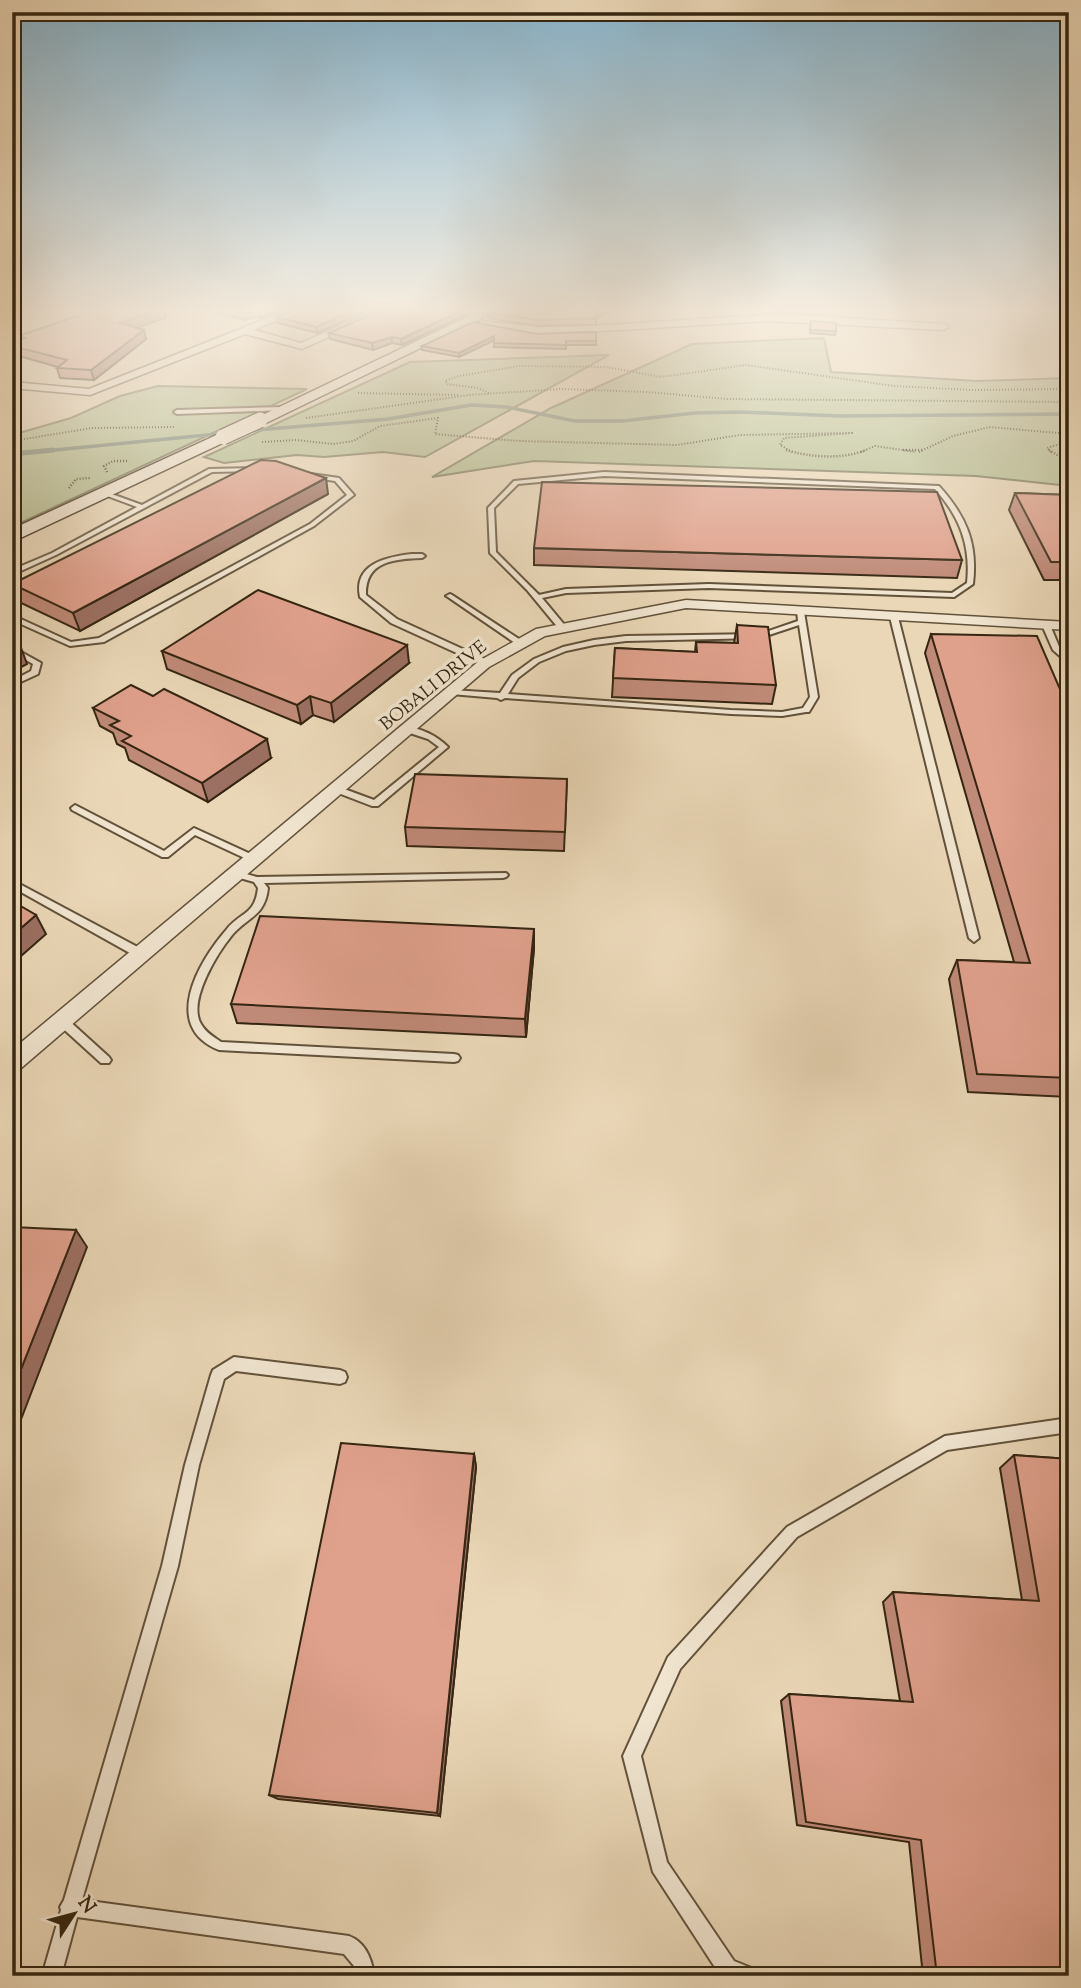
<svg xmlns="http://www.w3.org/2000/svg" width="1081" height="1988" viewBox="0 0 1081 1988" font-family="'Sorts Mill Goudy',serif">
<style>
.green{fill:#b4bf91;stroke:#747251;stroke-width:2}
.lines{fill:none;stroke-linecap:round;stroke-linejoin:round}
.stream-far1{stroke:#707f6d;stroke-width:3.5}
.stream{stroke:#707f6d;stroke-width:5}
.lane-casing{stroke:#62523a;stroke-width:4}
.street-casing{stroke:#62523a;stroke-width:3}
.secondary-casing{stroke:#352611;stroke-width:3}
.path-far1{stroke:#352611;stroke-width:2;stroke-dasharray:1 2;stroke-linecap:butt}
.path{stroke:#352611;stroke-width:2.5;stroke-dasharray:1 2;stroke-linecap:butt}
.lane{fill:#f1e5d0;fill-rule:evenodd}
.street{fill:#f1e5d0;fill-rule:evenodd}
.secondary{fill:#f1e5d0;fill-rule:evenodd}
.secondary-bridge-casing{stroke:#352611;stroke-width:17;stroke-linecap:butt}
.secondary-bridge{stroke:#f1e5d0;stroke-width:15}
.wall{fill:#c08a78;stroke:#352611;stroke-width:2}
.shaded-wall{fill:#9c7062;stroke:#352611;stroke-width:2}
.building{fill:#dfa08c;stroke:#352611;stroke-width:2}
.labels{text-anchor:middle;stroke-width:7;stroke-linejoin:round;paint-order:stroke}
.far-street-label{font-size:18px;fill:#352611;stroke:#f1e5d0}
</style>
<rect width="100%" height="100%" fill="#ead7b7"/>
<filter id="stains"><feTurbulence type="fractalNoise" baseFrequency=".00286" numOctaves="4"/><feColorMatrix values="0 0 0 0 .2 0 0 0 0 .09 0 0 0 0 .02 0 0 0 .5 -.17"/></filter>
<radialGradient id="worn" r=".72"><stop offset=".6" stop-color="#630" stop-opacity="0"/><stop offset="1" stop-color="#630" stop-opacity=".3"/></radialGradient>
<!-- green -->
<g class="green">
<polygon points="824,338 831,372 977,381 1069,378 1069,486 976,476 534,461 432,477 551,408 692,344"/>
<polygon points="609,355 425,457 383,452 324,457 297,455 224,463 204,457 410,362"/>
<polygon points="158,386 307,389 12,527 12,435 71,418 120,396"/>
</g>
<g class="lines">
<!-- stream-far1 -->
<g class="stream-far1">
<polyline points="246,431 388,419 471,405 507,407 575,421 622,421 695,413 741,412 839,416 1069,414"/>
<polyline points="35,452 227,433"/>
</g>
<!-- stream -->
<polyline class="stream" points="12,454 53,450"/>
<!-- lane casing -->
<g class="lane-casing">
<g id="lane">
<polygon points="284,407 286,408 286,410 177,414 174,412 177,410"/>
<polygon points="254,468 257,470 256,471 212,472 56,555 12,575 12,570 52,553 137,507 102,494 102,492 106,492 142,505 209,469"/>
<path d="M604,472L939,486C966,516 978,543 973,584L954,597L709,588L566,593L542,598L567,628L560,630L527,590L490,553L488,508L514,481ZM604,476L935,489C960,517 971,546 967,583L952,593L709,584L566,589L539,595L496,552L494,508L518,484Z"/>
<polygon points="311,474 339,478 354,495 314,526 104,642 70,646 12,620 12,615 71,642 99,638 310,524 347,495 335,481 309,477 308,476"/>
<path d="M412,554H422L425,556L422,558C394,559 365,561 366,595L397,619L489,661V665H483L391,623L360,597C353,564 386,557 412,554Z"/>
<polygon points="450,594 452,595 525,643 518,645 448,597 446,596"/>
<path d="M797,610L804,612L818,697L809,712H806L782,716L731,714L505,698L501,700L497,698L451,694L447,692L451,690L500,693L512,675L534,659L563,647L594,640L626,636L760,634L798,621ZM799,625L810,697L803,708L782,712L731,710L508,694L518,678L539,662L566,651L594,645L626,641L760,638Z"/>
<polygon points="891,615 898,617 979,938 974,942 969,938 890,617"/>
<polygon points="1043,623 1050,625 1060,649 1069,657 1069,664 1053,650 1042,625"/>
<polygon points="12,647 41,663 38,674 12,686 12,681 31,671 33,664 12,652"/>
<path d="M404,727C420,727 437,736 448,747L378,806H372L333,791V787L336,786L374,800L439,747L428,739L404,731Z"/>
<polygon points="75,805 164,851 194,828 257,857 259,859 257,861 251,861 195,835 168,857 162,857 72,810 71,808"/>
<path d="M236,871L257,877L506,873L508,875L506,877L503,878L264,883L268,888C265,916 249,916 233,934C218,952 187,1001 201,1024C205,1032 214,1037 221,1042L454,1054L458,1055L460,1058L458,1061L454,1062L219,1050C161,1027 198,962 227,929C241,912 255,915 258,888L254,882L233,876L231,874Z"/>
<polygon points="12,880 145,951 146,954 141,958 137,957 12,887"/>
<polygon points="62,1017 66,1018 109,1057 111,1060 109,1063 101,1063 58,1024 57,1021 58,1018"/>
<path d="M234,1357L340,1370L345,1372L347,1377L345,1382L340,1384L236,1371L224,1379L199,1465L178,1566L82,1900L349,1936C365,1942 372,1959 374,1976H355L354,1966L344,1954L77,1917L61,1976H42L61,1910L60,1907L64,1900L162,1566L185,1465L211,1375L213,1370Z"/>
<polygon points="1069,1418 1069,1432 947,1450 797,1537 680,1669 641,1756 667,1862 734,1961 754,1969 756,1976 720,1975 653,1872 623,1756 668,1657 787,1527 945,1436"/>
</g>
</g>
<!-- street casing -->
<g class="street-casing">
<g id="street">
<polygon points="293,308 306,308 254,330 301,343 381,308 393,308 302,349 245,334 90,395 12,388 12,382 89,389"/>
<path d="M790,315L944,324L949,327L944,330L768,321L553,334L517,332L476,324L481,321C585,335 686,315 790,315Z"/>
<polygon points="686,600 1069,622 1069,630 686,608 545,636 489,667 20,1069 12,1072 12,1050 479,661 536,629"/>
</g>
</g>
<!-- secondary casing -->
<g class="secondary-casing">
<g id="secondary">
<polygon points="486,308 503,308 266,423 254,423 252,420"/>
<polygon points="223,432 231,437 229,440 12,542 12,529"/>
</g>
</g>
<!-- path-far1 -->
<g class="path-far1">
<polyline points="358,393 458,395"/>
<polyline points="489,393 478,388 447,384 445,381 459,376 519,366 606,367 661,377 746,365 894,386 971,390 1069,389"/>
<polyline points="306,418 469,395 561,389 647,392 727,399 1069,402"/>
<polyline points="12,441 92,428 175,427"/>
<polyline points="262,442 296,440 333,444 353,441 380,426 438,418 435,434 519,441 677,445 740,435 852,433 784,438 780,445 792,452"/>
<polyline points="861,452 875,446 916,452"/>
<polyline points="919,452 953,436 990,427 1069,434"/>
<polyline points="1051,452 1047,448 1069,441"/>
</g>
<!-- path -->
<g class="path">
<path d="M786,450C809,457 842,460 866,450"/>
<polyline points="903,450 922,450"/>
<polyline points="1049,450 1069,462"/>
<polyline points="107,472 104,466 113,461 129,461"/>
<polyline points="69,488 76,479 91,478"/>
</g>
<!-- lane -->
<use href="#lane" class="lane"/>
<!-- street -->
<use href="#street" class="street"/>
<!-- secondary -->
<use href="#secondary" class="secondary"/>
<!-- secondary-bridge casing -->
<g class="secondary-bridge-casing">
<polyline id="secondary-bridge" points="223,437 260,420"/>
</g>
<!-- secondary-bridge -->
<use href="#secondary-bridge" class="secondary-bridge"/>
</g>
<!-- wall -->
<g class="wall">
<polygon points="198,308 286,308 260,318 254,317 245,320"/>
<polygon points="297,308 374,308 317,333 278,323 277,317"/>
<polygon points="385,308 480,308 402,345 392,343 373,350 330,339 329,333"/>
<polygon points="751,308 844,308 841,315 766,312"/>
<polygon points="487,312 596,319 596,325 537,326 488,318"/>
<polygon points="166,317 137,328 146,339 94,380 60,378 57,368 58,367 12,354 12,343 19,340 18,336"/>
<polygon points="811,321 836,331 835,335 810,333"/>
<polygon points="596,332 596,345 566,345 566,349 494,347 494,340 459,357 422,350 422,346 537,334"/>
<polygon points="1015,493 1069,495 1069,580 1044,580 1009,510"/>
<polygon points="328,494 80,631 19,602 12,586 12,584"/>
<polygon points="534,548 962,560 957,578 534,565"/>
<polygon points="737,625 776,685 772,704 612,697 615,648 695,652 696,642 734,643"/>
<polygon points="931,634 1069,710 1069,1097 968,1092 949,979 957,960 1014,962 925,653"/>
<polygon points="162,651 409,663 334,722 313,715 301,724 167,669"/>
<polygon points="93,708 271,758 208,802 129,760 125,748 117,744 113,733 100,726"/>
<polygon points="567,779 564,851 407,846 405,827"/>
<polygon points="534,948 526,1037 237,1023 231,1004"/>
<polygon points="474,1454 476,1467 440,1816 278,1799 269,1795"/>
<polygon points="1014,1455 1069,1459 1069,1976 923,1976 909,1842 797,1825 781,1701 789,1694 900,1701 883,1602 893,1592 1022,1600 1000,1468"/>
</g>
<!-- shaded-wall -->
<g class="shaded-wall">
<polygon points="162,308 163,308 166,317 123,333 120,323"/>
<polygon points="269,308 286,308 260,318 259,312"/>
<polygon points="359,308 374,308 317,333 316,327"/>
<polygon points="467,308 480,308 402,345 401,339"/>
<polygon points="605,308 616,308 596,319 596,313"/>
<polygon points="253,311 254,317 245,320 244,314"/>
<polygon points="144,330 146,339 94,380 91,370"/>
<polygon points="494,336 495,340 459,357 459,353"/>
<polygon points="392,337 392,343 373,350 372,343"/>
<polygon points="326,478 328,494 80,631 73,613"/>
<polygon points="20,645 27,664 12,672 12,650"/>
<polygon points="407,645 409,663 334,722 331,703"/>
<polygon points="310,696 313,715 301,724 297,705"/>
<polygon points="267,739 271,758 208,802 202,783"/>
<polygon points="36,915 46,934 12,964 12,936"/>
<polygon points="534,929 534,948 526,1037 525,1019"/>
<polygon points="76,1230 87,1247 12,1443 12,1392"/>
<polygon points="474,1454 476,1467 440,1816 437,1813"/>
</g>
<!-- building -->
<g class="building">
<polygon points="101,308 162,308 120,323 144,330 91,370 57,368 67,360 12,346 12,343 25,338 18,336"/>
<polygon points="221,308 269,308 259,312 253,311 244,314"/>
<polygon points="297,308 359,308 316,327 277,317"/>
<polygon points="385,308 467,308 401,339 392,337 372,343 329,333"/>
<polygon points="495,308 605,308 596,313 596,318 537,320 487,312"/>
<polygon points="811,321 836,323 836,331 810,330"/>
<polygon points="473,322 537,334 596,332 596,341 566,341 566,345 494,343 494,336 459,353 422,346"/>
<polygon points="261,460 276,461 326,478 73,613 12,584"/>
<polygon points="542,482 937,492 962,560 534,548"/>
<polygon points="1015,493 1069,495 1069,562 1051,562"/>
<polygon points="258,590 407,645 331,703 310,696 297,705 162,651"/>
<polygon points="737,625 768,627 776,685 613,678 615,648 697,652 696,642 738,643"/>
<polygon points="931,634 1037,636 1069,710 1069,1078 977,1074 957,960 1030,963"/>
<polygon points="12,641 20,645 12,650"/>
<polygon points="131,685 153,696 164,689 267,739 202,783 122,741 131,736 110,725 119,721 93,708"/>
<polygon points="415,774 567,779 565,832 405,827"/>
<polygon points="12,901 36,915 12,936"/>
<polygon points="260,916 534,929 525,1019 231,1004"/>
<polygon points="12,1227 76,1230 12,1392"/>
<polygon points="341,1443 474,1454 437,1813 269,1795"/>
<polygon points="1014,1455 1069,1459 1069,1976 937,1976 921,1840 806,1822 789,1694 913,1702 893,1592 1039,1601"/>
</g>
<!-- sky -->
<linearGradient id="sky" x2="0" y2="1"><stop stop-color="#88b6d0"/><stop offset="0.53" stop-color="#f6eddf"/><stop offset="1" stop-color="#f6eddf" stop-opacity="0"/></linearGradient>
<rect width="1081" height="586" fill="url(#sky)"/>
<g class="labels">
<!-- far-street labels -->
<g class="far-street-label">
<text transform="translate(433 685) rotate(-39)" y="6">BOBALI DRIVE</text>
</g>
</g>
<!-- margin -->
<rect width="1081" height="1988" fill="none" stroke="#ead7b7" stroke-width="42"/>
<rect x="14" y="14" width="1053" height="1960" fill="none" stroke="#352611" stroke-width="3.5"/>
<rect x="21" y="21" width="1039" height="1946" fill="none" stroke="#352611" stroke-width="2"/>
<!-- north arrow -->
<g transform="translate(74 1914) rotate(54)" stroke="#f1e5d0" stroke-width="5" paint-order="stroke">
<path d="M0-5L12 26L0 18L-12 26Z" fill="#352611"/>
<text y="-10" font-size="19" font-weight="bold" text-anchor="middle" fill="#352611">N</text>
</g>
<rect width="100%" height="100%" filter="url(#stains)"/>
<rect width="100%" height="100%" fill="url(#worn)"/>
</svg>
